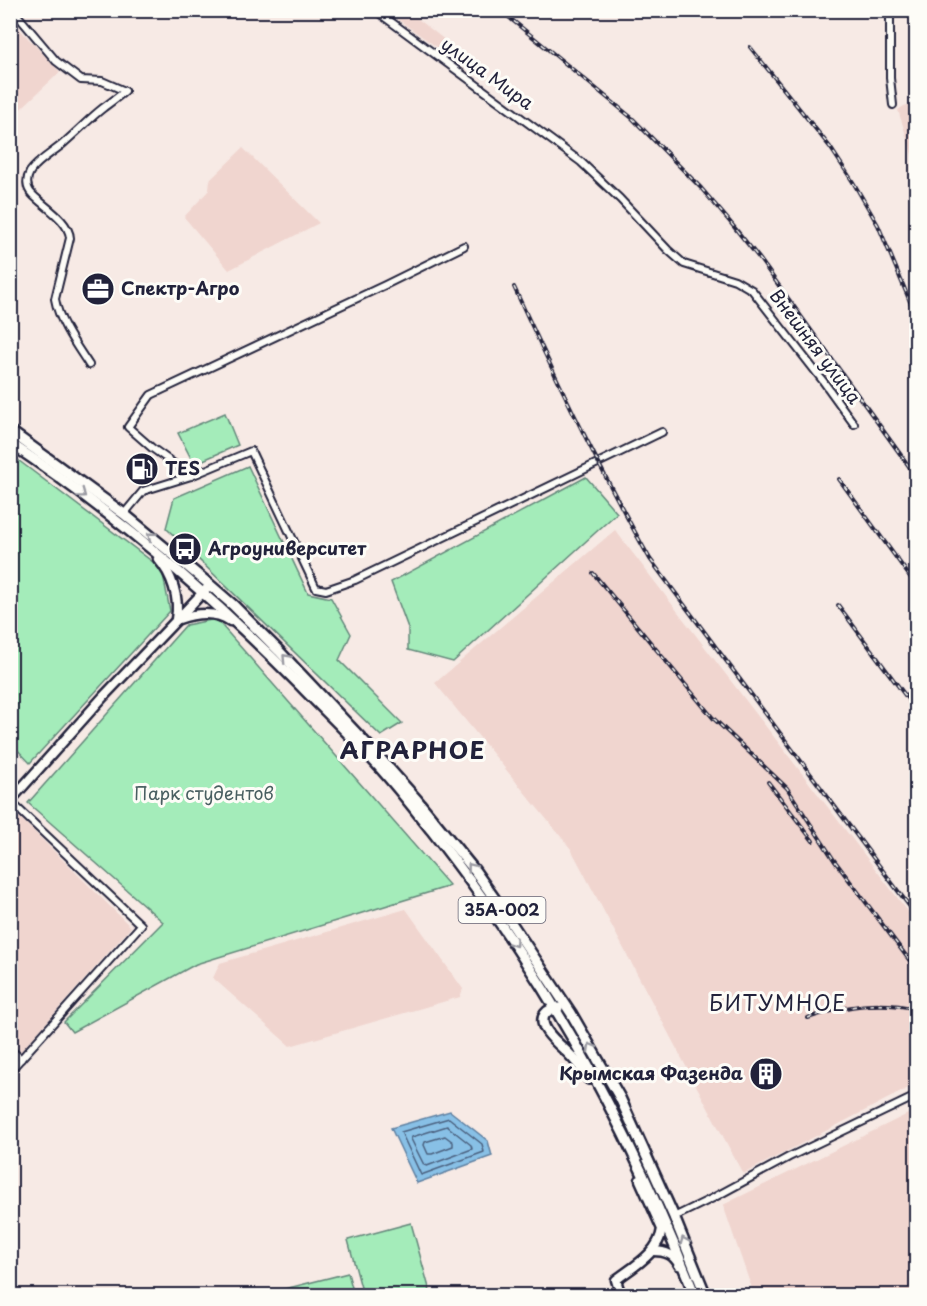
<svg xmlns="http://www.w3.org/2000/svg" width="927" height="1306" viewBox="0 0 927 1306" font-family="'Playpen Sans',sans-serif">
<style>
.built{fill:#f0d5cf}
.green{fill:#a4ecba;stroke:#63877a;stroke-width:1.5}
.water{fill:#88c0e6;stroke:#5f81a2;stroke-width:1.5}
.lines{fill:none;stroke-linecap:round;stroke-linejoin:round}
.shore{stroke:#4b617f;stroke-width:1.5}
.street-casing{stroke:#22223b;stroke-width:10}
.secondary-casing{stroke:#22223b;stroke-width:13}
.primary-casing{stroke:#22223b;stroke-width:14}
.street{stroke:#fdfcf7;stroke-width:6}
.secondary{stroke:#fdfcf7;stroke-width:8}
.primary{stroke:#fdfcf7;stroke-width:9}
.rail-casing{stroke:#22223b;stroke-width:4}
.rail{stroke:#fdfcf7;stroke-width:1.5;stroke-dasharray:4.5;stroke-linecap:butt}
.oneway{stroke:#9a9aa2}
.labels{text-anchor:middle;stroke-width:6;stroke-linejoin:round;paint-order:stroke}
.shield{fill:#fdfcf7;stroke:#646373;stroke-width:1.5}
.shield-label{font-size:16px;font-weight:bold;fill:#22223b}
.street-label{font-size:18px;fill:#22223b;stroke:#fdfcf7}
.poi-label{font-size:18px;font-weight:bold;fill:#22223b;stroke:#fdfcf7;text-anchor:start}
.park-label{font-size:18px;fill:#495f61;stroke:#fdfcf7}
.quarter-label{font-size:21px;letter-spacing:1.5px;fill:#22223b;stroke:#fdfcf7}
.district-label{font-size:24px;font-weight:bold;letter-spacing:1.5px;fill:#22223b;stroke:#fdfcf7}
</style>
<rect width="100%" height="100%" fill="#f7eae5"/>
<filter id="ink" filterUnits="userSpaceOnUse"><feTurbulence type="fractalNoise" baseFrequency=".0167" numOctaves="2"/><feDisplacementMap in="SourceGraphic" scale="12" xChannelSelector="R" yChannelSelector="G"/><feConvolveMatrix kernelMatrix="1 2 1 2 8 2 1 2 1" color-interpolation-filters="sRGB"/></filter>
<g filter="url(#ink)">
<!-- built -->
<g class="built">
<polygon points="386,11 408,11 446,41 441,50"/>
<polygon points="11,20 60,72 11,118"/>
<polygon points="916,102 916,167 898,110 904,106"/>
<polygon points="243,148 319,223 229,270 184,217 209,190 210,180"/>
<polygon points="615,530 916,922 916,1084 743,1174 571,849 435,683"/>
<polygon points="11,809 131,927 21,1051 10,1041"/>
<polygon points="406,909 463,989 460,997 290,1046 213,978 220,963"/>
<polygon points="916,1110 916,1295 754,1295 723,1205"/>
</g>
<!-- green -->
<g class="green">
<polygon points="225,413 238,445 194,464 178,433"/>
<polygon points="10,454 162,569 170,611 30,763 11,743"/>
<polygon points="248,466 308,593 331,598 351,634 339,660 402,723 381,736 166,528 174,498"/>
<polygon points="586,477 617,513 453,662 408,650 408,628 391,582"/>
<polygon points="216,619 450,886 196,964 72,1032 64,1022 163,922 28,803 186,625"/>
<polygon points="411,1223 431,1295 363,1295 348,1240"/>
<polygon points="348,1273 354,1295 261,1295"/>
</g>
<!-- water -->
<polygon class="water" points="450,1111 488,1141 492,1156 417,1183 391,1128"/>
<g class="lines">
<!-- shore -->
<g class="shore">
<polygon points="449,1118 482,1144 484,1152 421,1175 401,1132"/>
<polygon points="447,1126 471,1145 472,1149 427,1166 424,1165 411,1139 412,1137"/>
<polygon points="445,1136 453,1142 453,1146 432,1154 428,1154 424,1145 425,1142"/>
</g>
<!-- street casing -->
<g class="street-casing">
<g id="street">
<path d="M13,10L56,61L81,80L102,81L125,91C118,97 111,102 103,108C90,118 78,131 65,142C54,152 38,160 30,172C26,179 26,188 32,194C43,206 69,220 70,238L55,299C59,322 76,345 89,365"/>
<polyline points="375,10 581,162 620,199 668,250 684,264 735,280 752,290 823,381 854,424"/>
<polyline points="893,105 890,78 890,18 892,12 894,10"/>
<polyline points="191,476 152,448 128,427 151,395 385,285 464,246"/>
<polyline points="124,514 143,491 191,476 251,451 316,588 326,590 355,580 662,432"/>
<polyline points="10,801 141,925 10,1071"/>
<polyline points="10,1049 21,1059"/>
<polyline points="674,1217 713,1198 789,1157 916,1096"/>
</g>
</g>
<!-- secondary casing -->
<g class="secondary-casing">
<g id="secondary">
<path d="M158,559C172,574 180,599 176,619"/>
<path d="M179,619C195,613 216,611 230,621"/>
<polyline points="10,801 103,697 210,585"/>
<path d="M653,1251C665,1251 674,1254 679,1265"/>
<path d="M621,1296L616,1280C634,1266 659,1253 662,1229L640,1180"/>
</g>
</g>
<!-- primary casing -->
<g class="primary-casing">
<g id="primary">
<polyline points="10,431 124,514 210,585 233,605 279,651 377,755 417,800 475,871 504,912 571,1013 620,1098 674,1217 706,1296"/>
<path d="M10,443C116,514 212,596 301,686C324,710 349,733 371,758C393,781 412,806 432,831C463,871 493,911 520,953C591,1060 648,1177 695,1296"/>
<path d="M558,1008C553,1008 549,1009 545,1014C535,1028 563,1047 571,1056C578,1063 583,1071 589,1079"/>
</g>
</g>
<!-- street -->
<use href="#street" class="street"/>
<!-- secondary -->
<use href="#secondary" class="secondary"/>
<!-- primary -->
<use href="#primary" class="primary"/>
<!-- rail casing -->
<g class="rail-casing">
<g id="rail">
<polyline points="500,10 632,118 701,188 730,222 759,258 916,476"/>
<polyline points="750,47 830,147 853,182 878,225 916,316"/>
<path d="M514,287C556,379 600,471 650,559L916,915"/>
<polyline points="839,479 916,585"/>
<polyline points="593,573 713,718 787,788 834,860 916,969"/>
<polyline points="838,605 916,710"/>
<polyline points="768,782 813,841"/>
<path d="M808,1018C843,1006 880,1000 916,1009"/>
</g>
</g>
<!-- rail -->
<use href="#rail" class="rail"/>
</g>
<!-- one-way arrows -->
<defs><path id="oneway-chevron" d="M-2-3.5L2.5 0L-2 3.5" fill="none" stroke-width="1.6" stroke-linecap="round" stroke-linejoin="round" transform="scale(1.5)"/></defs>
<g class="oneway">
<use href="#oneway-chevron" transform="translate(82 494) rotate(37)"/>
<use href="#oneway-chevron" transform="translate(151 536) rotate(-141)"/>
<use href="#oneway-chevron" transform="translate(286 658) rotate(-133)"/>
<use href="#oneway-chevron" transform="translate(471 867) rotate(-128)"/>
<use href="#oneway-chevron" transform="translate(514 943) rotate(56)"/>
<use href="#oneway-chevron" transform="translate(591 1047) rotate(-120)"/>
<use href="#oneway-chevron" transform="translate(684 1241) rotate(-113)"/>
</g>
</g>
<!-- icons -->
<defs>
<g id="office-disc" transform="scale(1.725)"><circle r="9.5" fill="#22223b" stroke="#fdfcf7"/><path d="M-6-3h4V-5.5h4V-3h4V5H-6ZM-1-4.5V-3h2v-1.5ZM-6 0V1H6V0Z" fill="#fff"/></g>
<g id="fuel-disc" transform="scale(1.725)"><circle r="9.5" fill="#22223b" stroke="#fdfcf7"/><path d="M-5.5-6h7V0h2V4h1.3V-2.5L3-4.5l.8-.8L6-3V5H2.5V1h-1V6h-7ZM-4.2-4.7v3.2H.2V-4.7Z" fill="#fff"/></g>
<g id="bus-disc" transform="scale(1.725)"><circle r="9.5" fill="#22223b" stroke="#fdfcf7"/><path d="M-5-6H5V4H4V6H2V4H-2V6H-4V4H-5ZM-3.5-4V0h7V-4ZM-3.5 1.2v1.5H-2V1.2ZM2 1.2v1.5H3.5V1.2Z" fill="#fff"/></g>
<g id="building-disc" transform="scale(1.725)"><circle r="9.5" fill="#22223b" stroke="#fdfcf7"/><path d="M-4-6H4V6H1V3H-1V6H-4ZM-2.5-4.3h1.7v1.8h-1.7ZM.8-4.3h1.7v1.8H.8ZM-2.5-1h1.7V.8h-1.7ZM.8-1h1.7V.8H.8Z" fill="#fff"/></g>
</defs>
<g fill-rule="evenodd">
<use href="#office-disc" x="98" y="289"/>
<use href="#fuel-disc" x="142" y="469"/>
<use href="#bus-disc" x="185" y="549"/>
<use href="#building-disc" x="766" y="1074"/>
</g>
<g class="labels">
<!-- shield labels -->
<rect class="shield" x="458.5" y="897" width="87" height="26" rx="4.5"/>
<g class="shield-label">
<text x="502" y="916">35А-002</text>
</g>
<!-- street labels -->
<g class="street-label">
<text transform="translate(487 74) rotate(36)" y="6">улица Мира</text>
<text transform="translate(815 347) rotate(53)" y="6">Внешняя улица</text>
</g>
<!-- poi labels -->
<g class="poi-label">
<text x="121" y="295">Спектр-Агро</text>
<text x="165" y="475">TES</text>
<text x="208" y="555">Агроуниверситет</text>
<text x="743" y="1080" text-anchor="end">Крымская Фазенда</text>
</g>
<!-- park labels -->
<g class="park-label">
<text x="204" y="800">Парк студентов</text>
</g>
<!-- quarter labels -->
<g class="quarter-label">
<text x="778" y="1011">БИТУМНОЕ</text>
</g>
<!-- district labels -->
<g class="district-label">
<text x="413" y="759">АГРАРНОЕ</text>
</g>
</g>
<!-- margin -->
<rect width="927" height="1306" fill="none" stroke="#fdfcf7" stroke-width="36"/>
<rect x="18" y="18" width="891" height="1270" fill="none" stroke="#22223b" stroke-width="2" filter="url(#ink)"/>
</svg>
